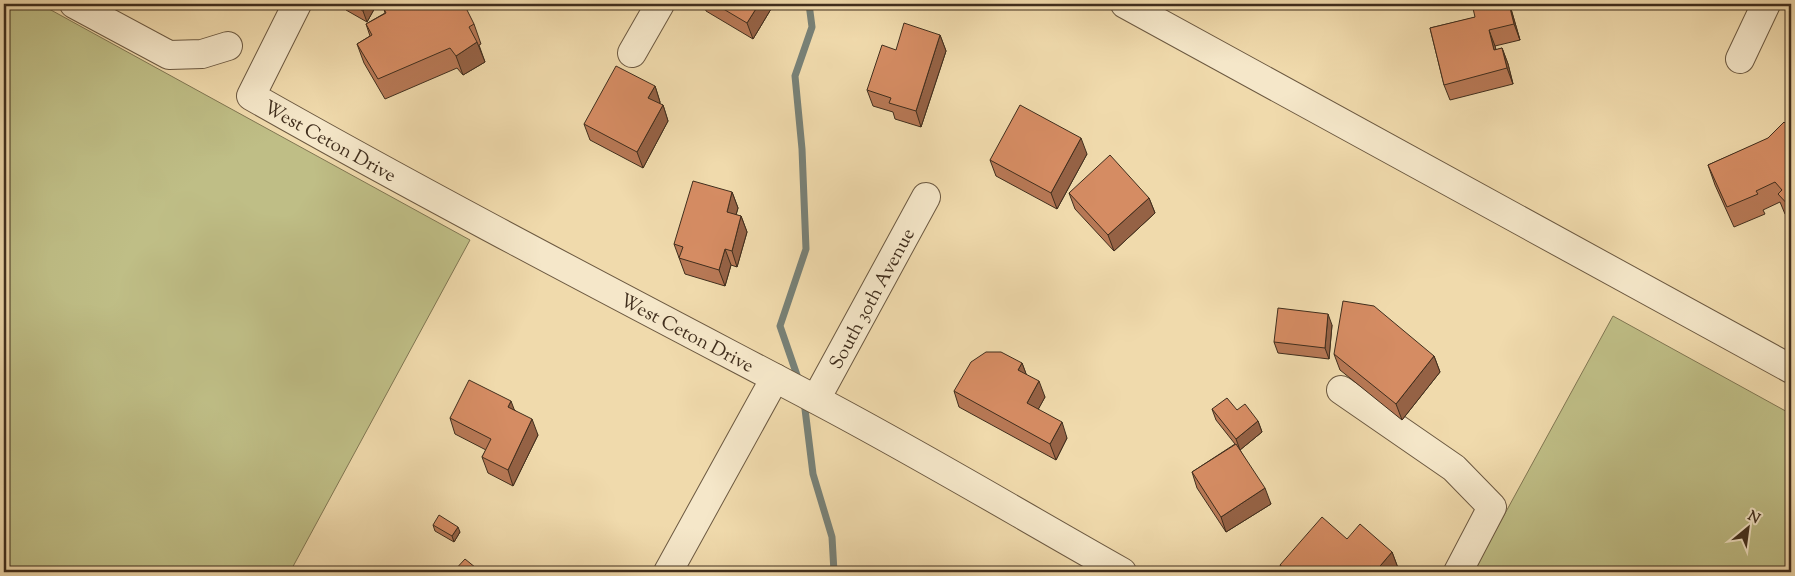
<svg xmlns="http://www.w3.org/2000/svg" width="1795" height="576" viewBox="0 0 1795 576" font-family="'Sorts Mill Goudy',serif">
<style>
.green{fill:#bfbe86;stroke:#807652}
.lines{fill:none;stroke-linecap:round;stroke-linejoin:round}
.stream{stroke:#788177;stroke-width:7}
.minor-casing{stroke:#6c5941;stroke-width:30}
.minor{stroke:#f5e7c9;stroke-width:28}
.wall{fill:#b77855;stroke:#402e1d}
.shaded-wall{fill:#956245;stroke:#402e1d}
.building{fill:#d58c63;stroke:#402e1d}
.labels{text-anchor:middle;stroke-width:4;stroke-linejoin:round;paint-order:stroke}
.street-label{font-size:19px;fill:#402e1d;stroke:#f5e7c9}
</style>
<rect width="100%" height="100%" fill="#f0daac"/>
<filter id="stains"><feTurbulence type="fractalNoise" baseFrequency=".004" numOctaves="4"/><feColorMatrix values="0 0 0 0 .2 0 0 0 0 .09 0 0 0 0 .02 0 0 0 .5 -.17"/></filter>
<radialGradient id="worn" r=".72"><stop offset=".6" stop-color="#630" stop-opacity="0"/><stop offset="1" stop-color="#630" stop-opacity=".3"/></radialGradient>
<!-- green -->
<g class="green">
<polygon points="4,4 40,4 470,240 290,572 4,572"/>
<polygon points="1613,316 1791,414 1791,572 1473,572"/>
</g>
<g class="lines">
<!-- stream -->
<g class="stream">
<polyline points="799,381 780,326 806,249 802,149 795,76 812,27 809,4"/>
<polyline points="804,401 813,474 832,537 834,572"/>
</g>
<!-- minor casing -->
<g class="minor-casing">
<g id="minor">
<polyline points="74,4 169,55 202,54 228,46"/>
<path id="s1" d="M297,4L251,96C436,201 625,299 813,398C918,453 1019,514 1122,572"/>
<polyline points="1125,4 1791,369"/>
<polyline points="632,53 660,4"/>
<polyline points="1740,59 1766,4"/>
<polyline points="1341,390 1454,468 1492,507 1458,572"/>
<path id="s2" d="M816,399L926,197"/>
<polyline points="668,572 775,378"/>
</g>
</g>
<!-- minor -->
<use href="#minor" class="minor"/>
</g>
<!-- wall -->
<g class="wall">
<polygon points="344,4 377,4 367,22 346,10"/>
<polygon points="704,4 774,4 753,39 706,11"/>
<polygon points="384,9 474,24 481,44 479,45 485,62 463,75 457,68 385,99 364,63 357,44 370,36 366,24 385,13"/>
<polygon points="1511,9 1520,40 1495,46 1496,50 1502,48 1508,64 1513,84 1450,100 1444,85 1430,28"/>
<polygon points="940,35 946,51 921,127 895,119 893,112 873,106 867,90 896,50"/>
<polygon points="655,86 660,102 660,104 663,105 668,121 643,168 590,140 584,124"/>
<polygon points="1791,129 1791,221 1785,214 1780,202 1763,210 1765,214 1734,227 1715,185 1708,165"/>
<polygon points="1087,154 1057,209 996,176 990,160"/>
<polygon points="732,192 738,208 736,215 741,216 747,232 737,267 731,265 725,286 685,274 674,244"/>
<polygon points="1069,193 1149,198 1155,213 1114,251 1075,209"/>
<polygon points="1332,325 1329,359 1278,353 1274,342"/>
<polygon points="1334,354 1434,356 1440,372 1402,420 1340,370"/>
<polygon points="1022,363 1026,374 1045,397 1038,409 1067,438 1056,460 959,407 954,391"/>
<polygon points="1212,409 1237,410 1258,421 1262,432 1240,450 1271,504 1226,532 1197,488 1192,472 1235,444 1216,420"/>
<polygon points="515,410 538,435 513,486 488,473 482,457 486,450 455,434 450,418"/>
<polygon points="433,525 460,532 454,542 435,531"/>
<polygon points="1347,539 1392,552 1398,568 1395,572 1283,572 1280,565"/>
</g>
<!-- shaded-wall -->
<g class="shaded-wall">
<polygon points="367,4 377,4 367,22 363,11"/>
<polygon points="759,4 774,4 753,39 747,23"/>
<polygon points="1509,4 1510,4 1511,9 1520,40 1514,24"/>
<polygon points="1489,30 1495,46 1500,66 1494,50"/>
<polygon points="940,35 946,51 921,127 916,111"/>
<polygon points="477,42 485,62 463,75 456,56"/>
<polygon points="1502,48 1508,64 1513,84 1507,68"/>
<polygon points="655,86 660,102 654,114 648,98"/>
<polygon points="663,105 668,121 643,168 637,152"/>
<polygon points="1081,138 1087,154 1057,209 1051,193"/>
<polygon points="732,192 738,208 732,228 727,212"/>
<polygon points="1149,198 1155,213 1114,251 1108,235"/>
<polygon points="741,216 747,232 737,267 732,251"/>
<polygon points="725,249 731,265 725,286 719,270"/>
<polygon points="1328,314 1332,325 1329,359 1325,348"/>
<polygon points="1434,356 1440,372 1402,420 1396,404"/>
<polygon points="1022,363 1028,379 1018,370"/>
<polygon points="1039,381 1045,397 1033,419 1027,403"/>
<polygon points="511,401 517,417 508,407"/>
<polygon points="532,419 538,435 513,486 508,470"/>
<polygon points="1258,421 1262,432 1240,450 1236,439"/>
<polygon points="1062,422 1067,438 1056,460 1050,444"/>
<polygon points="1265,488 1271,504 1226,532 1221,517"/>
<polygon points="458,527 460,532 454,542 452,536"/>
<polygon points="1392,552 1398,568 1395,572 1375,572"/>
</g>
<!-- building -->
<g class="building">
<polygon points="351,4 367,4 363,11"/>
<polygon points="393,4 464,4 474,24 469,27 477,42 456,56 450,48 378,79 357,44 372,35 366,24 386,13 384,9"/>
<polygon points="715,4 759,4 747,23"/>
<polygon points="1472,4 1509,4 1514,24 1489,30 1494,50 1502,48 1507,68 1444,85 1430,28 1475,17"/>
<polygon points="904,23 940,35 916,111 889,103 891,98 867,90 882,45 896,50"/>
<polygon points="616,66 655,86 648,98 663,105 637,152 584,124"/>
<polygon points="1020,105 1081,138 1051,193 990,160"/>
<polygon points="1784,122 1791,129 1791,208 1778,194 1782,190 1775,182 1756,191 1758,194 1727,207 1708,165 1768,138"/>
<polygon points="1110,155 1149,198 1108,235 1069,193"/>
<polygon points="693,181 732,192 727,212 741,216 732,251 725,249 719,270 679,258 683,247 674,244"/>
<polygon points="1343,301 1374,306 1434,356 1396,404 1334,354"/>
<polygon points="1278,308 1328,314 1325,348 1274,342"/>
<polygon points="986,352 1001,352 1022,363 1018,370 1039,381 1027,403 1062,422 1050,444 954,391 971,362"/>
<polygon points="469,380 511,401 508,407 532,419 508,470 482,457 491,439 450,418"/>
<polygon points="1227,398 1237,410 1245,404 1258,421 1236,439 1212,409"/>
<polygon points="1236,444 1265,488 1221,517 1192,472"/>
<polygon points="439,515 458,527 452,536 433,525"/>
<polygon points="1322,517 1347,539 1360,524 1392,552 1375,572 1289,572 1280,565"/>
<polygon points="465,559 481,572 453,572"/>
</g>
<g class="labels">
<!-- street labels -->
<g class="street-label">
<text dy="7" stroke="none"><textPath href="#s1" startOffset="194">West Ceton Drive</textPath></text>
<text dy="7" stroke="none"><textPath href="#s2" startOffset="115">South 30th Avenue</textPath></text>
<text dy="7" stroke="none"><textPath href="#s1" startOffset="599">West Ceton Drive</textPath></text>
</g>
</g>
<!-- margin -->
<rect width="1795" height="576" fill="none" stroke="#f0daac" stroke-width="20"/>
<rect x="5" y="5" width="1785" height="566" fill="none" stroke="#402e1d" stroke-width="2.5"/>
<rect x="10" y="10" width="1775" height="556" fill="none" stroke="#402e1d"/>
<!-- north arrow -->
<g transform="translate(1748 528) rotate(29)" stroke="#f5e7c9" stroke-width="4" paint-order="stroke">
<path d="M0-4L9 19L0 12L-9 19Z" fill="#402e1d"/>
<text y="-8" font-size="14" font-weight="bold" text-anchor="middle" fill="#402e1d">N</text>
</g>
<rect width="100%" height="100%" filter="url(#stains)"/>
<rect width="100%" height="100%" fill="url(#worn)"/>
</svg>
